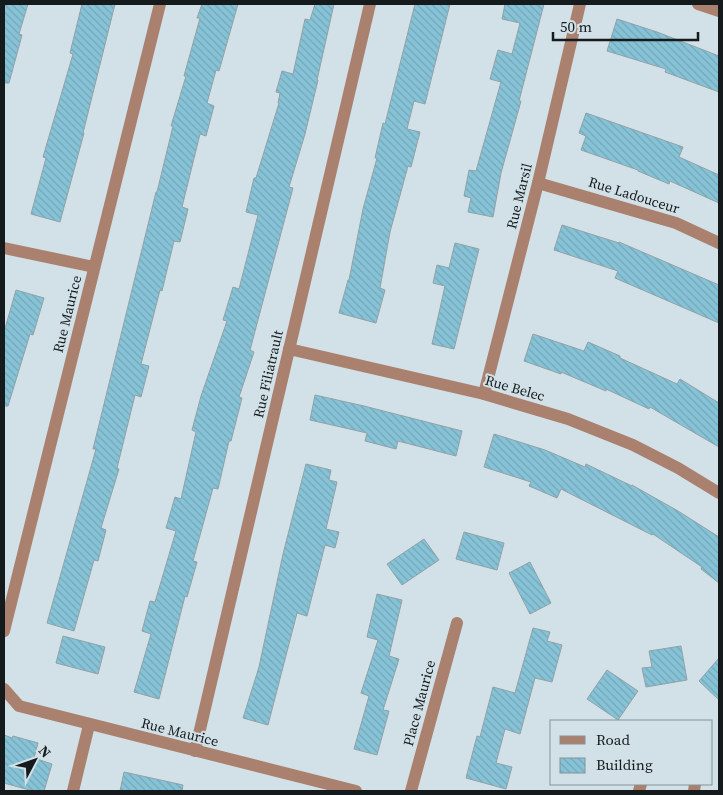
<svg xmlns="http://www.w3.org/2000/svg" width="723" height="795" viewBox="0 0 723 795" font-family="'Source Serif 4',serif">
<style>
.building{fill:url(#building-back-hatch);stroke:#92a1a6}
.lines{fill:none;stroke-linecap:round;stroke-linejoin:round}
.minor{stroke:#aa816f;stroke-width:12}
.labels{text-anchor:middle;stroke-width:4;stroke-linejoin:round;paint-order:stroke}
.street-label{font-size:14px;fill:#151b1d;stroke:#d2e1e7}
</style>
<defs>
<pattern id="building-back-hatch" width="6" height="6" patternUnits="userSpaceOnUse" patternTransform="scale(1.25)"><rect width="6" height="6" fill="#87c3d7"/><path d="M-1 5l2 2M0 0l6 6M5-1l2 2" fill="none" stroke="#74a7b8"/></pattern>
</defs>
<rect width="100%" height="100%" fill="#d2e1e7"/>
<!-- building -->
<g class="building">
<polygon points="4,4 28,4 19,34 22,35 9,83 4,83"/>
<polygon points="82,4 115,4 83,133 84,133 60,222 31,214 46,158 43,157 73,54 70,53"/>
<polygon points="202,4 238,4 219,71 216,70 207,103 214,106 206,136 200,134 182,207 188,209 180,242 174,241 162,291 160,290 141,364 149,366 141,397 135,395 117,468 119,469 101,528 106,530 98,561 94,560 74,631 47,623 96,449 93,449 156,192 157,192 173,126 171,126 186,76 184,76 200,18 197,18"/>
<polygon points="315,4 334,4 317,80 318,80 305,134 289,187 293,188 250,350 254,352 239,397 242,398 231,441 229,441 218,489 213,488 193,561 197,562 187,597 185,596 159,699 134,692 151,634 142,631 150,601 155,602 176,531 166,528 175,497 181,499 196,432 192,430 201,396 227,321 223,320 233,287 239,289 258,215 246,212 254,178 256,178 279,103 278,103 280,93 276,92 282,71 293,74 305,19 310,20"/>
<polygon points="415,4 450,4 425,104 414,101 407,129 420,132 411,167 408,166 390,232 380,288 385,290 376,323 339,313 348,280 349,280 363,209 377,158 375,158 383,123 385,124"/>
<polygon points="505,4 544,4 519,101 521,101 501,173 493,217 468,212 471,198 464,196 469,170 476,171 501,82 490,79 498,50 512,54 520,23 502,19"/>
<polygon points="617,19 657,32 719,56 719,92 665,72 666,69 607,51"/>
<polygon points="586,113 683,147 679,157 719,175 719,203 670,181 669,184 638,171 638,170 581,150 586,136 579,133"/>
<polygon points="562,225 619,243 619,242 719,285 719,323 615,278 618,271 554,250"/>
<polygon points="455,243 479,249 454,349 432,344 445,286 433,283 437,265 449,268"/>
<polygon points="16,290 44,298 33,335 30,334 8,406 4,406 4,332"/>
<polygon points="533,334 584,351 588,342 620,356 620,358 677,384 680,379 719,403 719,447 650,407 649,409 606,389 606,391 561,372 561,374 524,361"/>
<polygon points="315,395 364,406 462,431 456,456 398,441 396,449 365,441 367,433 310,420"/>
<polygon points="494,434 545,450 585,467 586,464 632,486 632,485 678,511 719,537 719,583 701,569 702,567 653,534 652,535 561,489 557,498 529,486 531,482 484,467"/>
<polygon points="306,464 331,470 329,480 337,482 326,529 339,532 335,548 325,545 307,616 297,613 268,725 243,718 259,667 283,554"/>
<polygon points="464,532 504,543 497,570 456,559"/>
<polygon points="424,539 439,560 402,585 387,564"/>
<polygon points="530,562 551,603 530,614 509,573"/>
<polygon points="377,594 402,600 389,656 399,659 383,710 389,711 377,755 354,749 369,696 361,693 378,640 367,637"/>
<polygon points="533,628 550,632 547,641 562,645 552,682 535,678 520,734 505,729 496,763 512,767 506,789 466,778 477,736 480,737 493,687 515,693"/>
<polygon points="63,636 105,647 98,674 56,663"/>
<polygon points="681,646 687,680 646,687 642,668 652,667 649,651"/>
<polygon points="719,658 719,700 699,681"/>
<polygon points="607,670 638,691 618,720 587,699"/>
<polygon points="4,735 12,738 13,736 38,743 34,758 52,764 44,791 33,791 4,783"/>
<polygon points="124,772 183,785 182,791 120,791"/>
</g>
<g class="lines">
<!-- minor -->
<g class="minor">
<polyline points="698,4 719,11"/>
<polyline points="538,183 676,223 719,243"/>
<polyline points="4,248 94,267"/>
<polyline points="289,349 484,394 568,419 633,445 678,468 719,493"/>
<polyline points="484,394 538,183 580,4"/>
<polyline points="4,631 160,4"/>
<polyline points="4,689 19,706 356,791"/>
<polyline points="195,751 370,4"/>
<polyline points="73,791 89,725"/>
<polyline points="411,791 457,623"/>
<polyline points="639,791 641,784"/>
<polyline points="694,791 695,784"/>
</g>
</g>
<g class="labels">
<!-- street labels -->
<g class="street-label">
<text transform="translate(634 195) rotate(17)" y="5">Rue Ladouceur</text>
<text transform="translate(519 196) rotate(-76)" y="5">Rue Marsil</text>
<text transform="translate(67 314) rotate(-76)" y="5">Rue Maurice</text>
<text transform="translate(268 374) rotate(-77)" y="5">Rue Filiatrault</text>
<text transform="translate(515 388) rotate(16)" y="5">Rue Belec</text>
<text transform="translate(419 703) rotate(-75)" y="5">Place Maurice</text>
<text transform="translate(180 732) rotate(14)" y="5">Rue Maurice</text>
</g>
</g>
<!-- border -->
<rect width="723" height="795" fill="none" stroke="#151b1d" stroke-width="10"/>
<!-- legend -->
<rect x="550" y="720" width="162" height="65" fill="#d2e1e7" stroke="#869296"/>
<rect x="560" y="736" width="25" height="8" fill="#aa816f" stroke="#869296"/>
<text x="596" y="745" font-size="15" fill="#151b1d">Road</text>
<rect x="560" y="758" width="25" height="15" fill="url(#building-back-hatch)" stroke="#869296"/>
<text x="596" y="770" font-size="15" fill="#151b1d">Building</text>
<!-- north arrow -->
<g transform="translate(35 760) rotate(49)" stroke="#d2e1e7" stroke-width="4" paint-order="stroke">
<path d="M0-4L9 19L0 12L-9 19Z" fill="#151b1d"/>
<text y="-8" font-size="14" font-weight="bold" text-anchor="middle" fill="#151b1d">N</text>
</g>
<!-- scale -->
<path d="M553 32v8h145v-8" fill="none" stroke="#151b1d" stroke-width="2.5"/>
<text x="560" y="32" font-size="15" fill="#151b1d" stroke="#d2e1e7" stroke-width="4" paint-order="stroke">50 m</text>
</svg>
